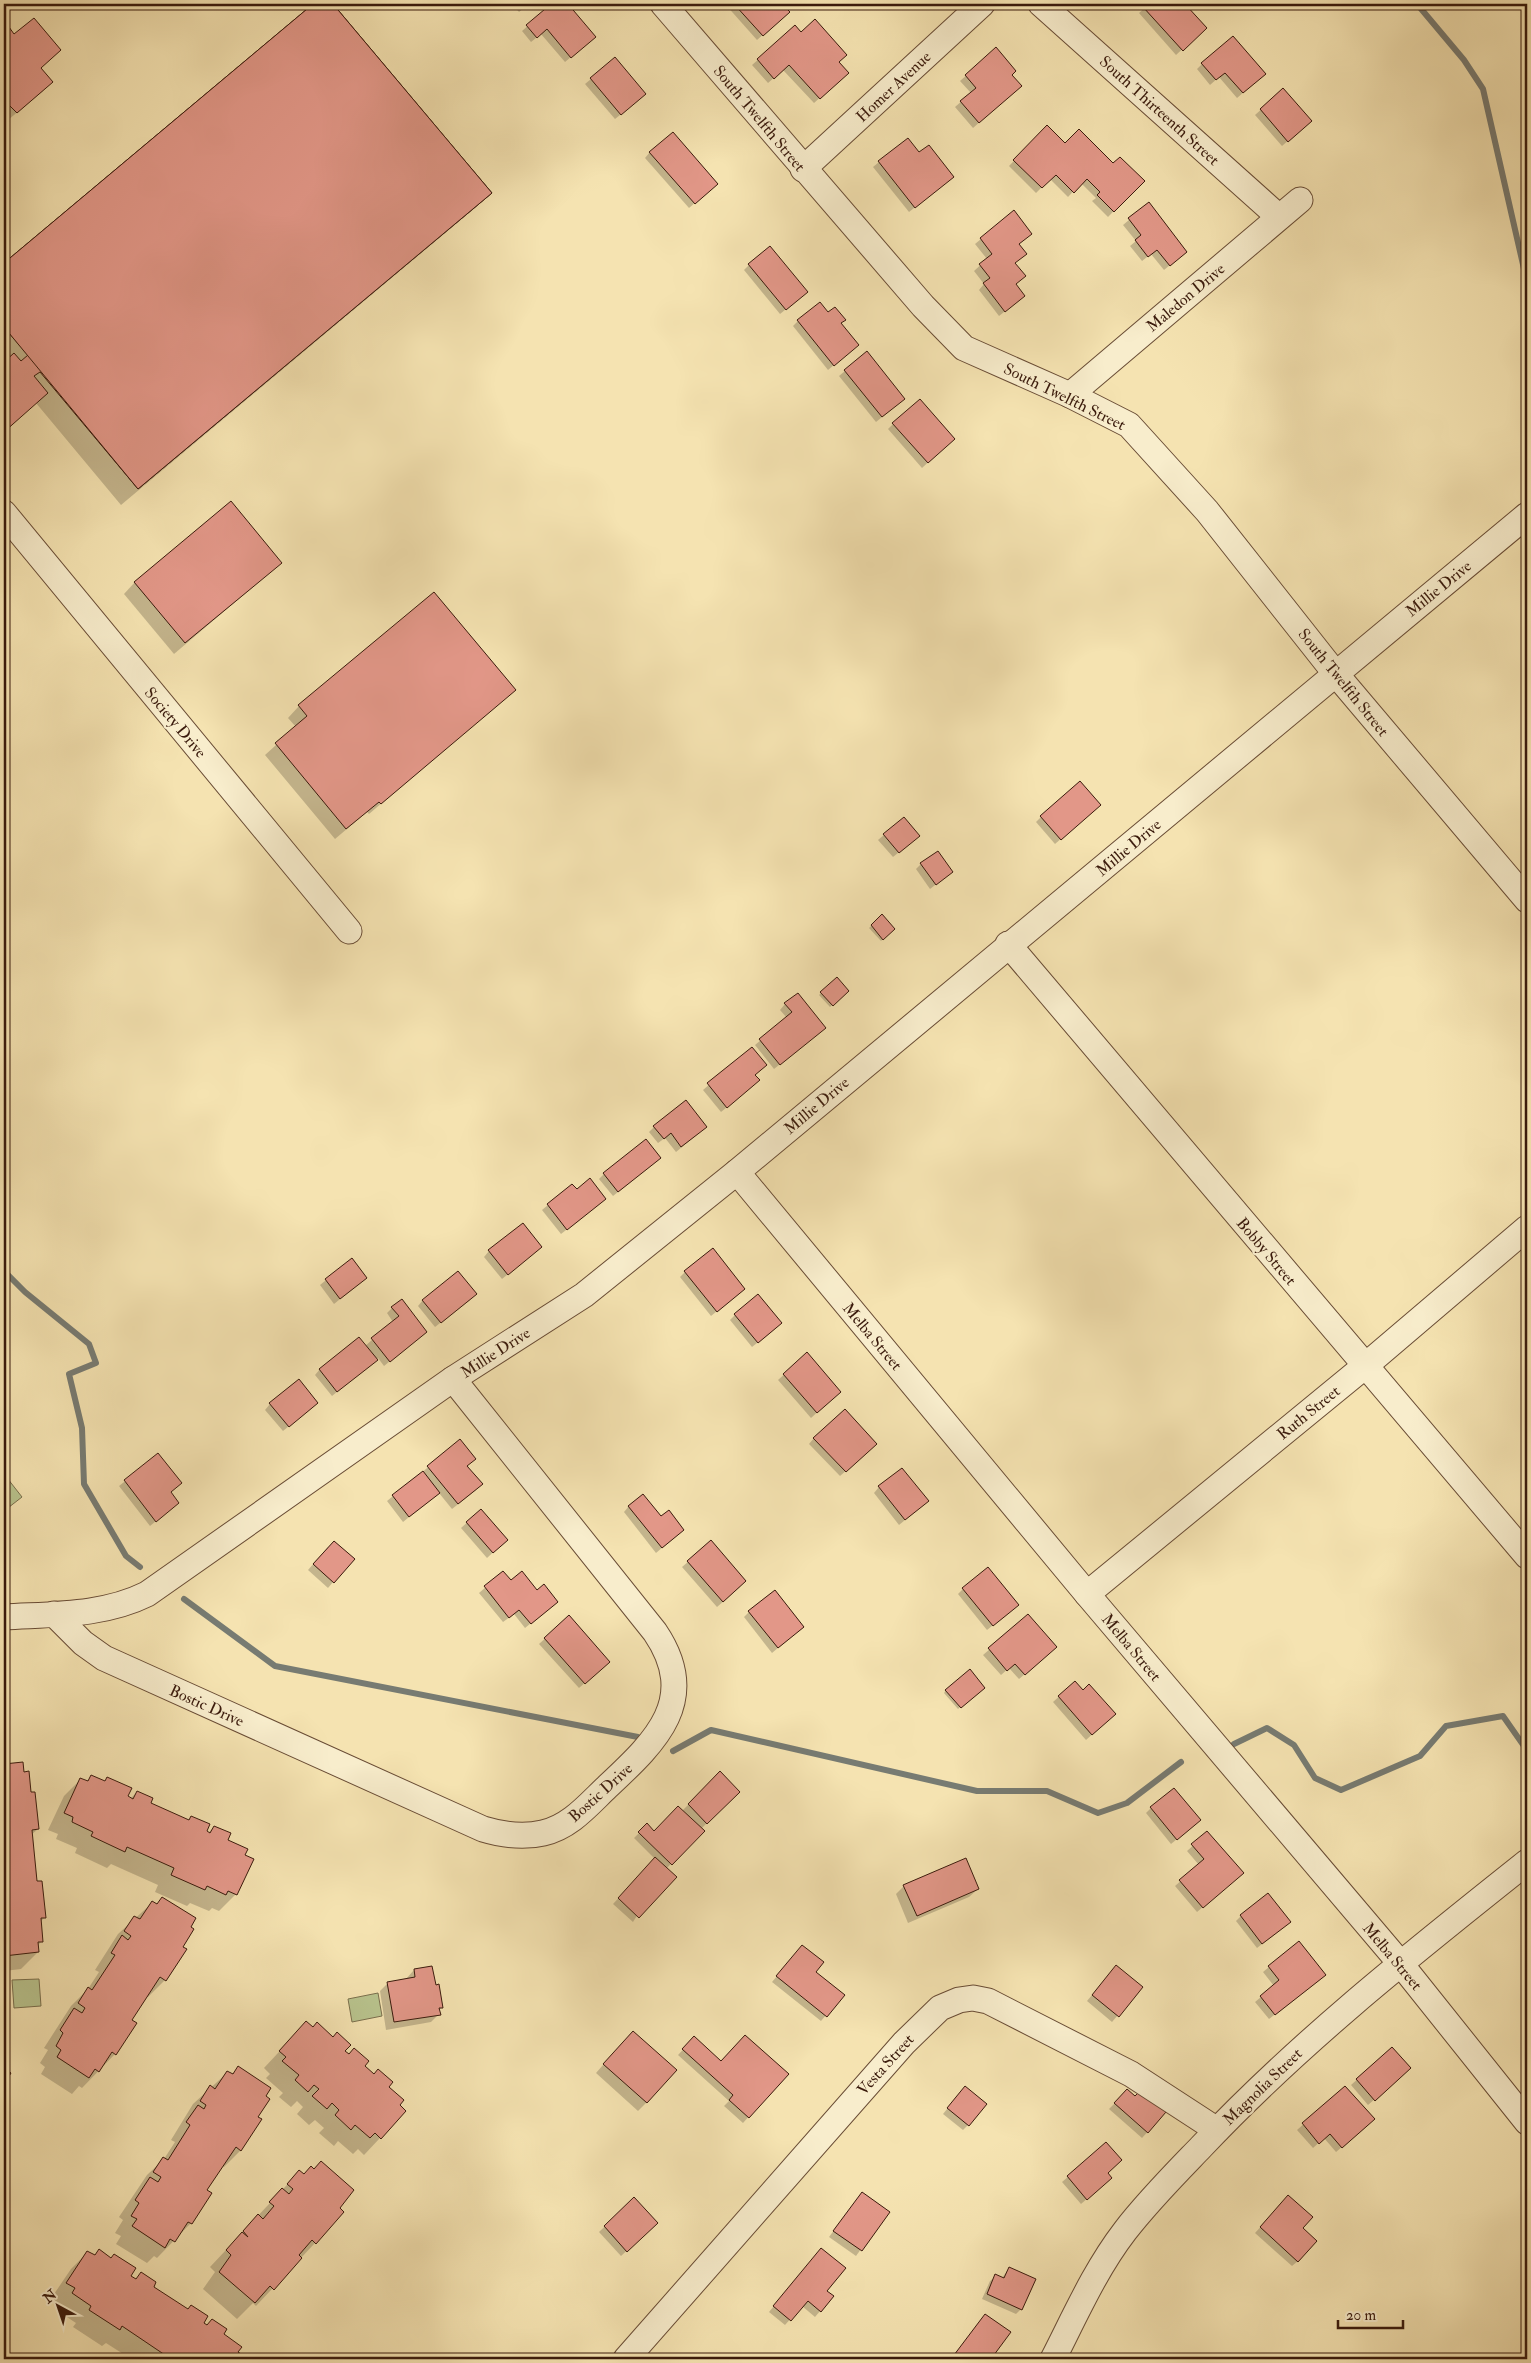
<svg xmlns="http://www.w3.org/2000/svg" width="1531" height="2363" viewBox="0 0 1531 2363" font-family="'IM FELL Double Pica',serif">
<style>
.green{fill:#b9c48e;stroke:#7a6f4d}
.shadow{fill:#0003}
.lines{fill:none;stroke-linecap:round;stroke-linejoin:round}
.stream{stroke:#777b72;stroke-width:6}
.building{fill:#e29788;stroke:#3a1a0c}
.minor-casing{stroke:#694c35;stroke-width:27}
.minor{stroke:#f8edcc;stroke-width:25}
.labels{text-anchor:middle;stroke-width:4.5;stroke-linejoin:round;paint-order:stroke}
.street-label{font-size:16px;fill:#3a1a0c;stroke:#f8edcc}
</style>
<rect width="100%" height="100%" fill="#f5e3b1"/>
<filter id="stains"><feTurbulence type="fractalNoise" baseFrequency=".004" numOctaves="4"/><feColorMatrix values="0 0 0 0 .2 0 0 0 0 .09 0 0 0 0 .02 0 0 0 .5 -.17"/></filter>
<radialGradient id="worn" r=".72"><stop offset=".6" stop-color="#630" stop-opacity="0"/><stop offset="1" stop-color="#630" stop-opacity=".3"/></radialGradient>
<!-- green -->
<g class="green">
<polygon points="4,1474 22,1497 4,1511"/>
<polygon points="39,1979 41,2006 14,2008 12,1980"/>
<polygon points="378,1993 382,2016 352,2022 348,1999"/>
</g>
<!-- shadow -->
<g class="shadow">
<polygon points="315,4 332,4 490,193 474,209 121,505 36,403 4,432 4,265"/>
<polygon points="512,4 529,4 519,12"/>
<polygon points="553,4 566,4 595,37 565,62 541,34 531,42 522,31"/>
<polygon points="725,4 780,4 788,12 757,40"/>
<polygon points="1149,4 1183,4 1205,28 1176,55 1139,13"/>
<polygon points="795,27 837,62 842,78 814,103 783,70 768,83 752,65"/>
<polygon points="8,29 40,69 43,91 8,120 4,116 4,33"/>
<polygon points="996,49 1015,91 973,128 955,107 971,93 960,81"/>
<polygon points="1202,64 1259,79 1237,98 1219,77 1210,85 1197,69"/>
<polygon points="591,79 639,100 615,119 585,84"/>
<polygon points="1283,90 1305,126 1282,146 1255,115"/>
<polygon points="1047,127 1065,145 1113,165 1143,181 1108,217 1092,201 1096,198 1081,183 1068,197 1050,179 1036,193 1009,166"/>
<polygon points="907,139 947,182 909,212 873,167"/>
<polygon points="650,152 711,189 689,208 645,158"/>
<polygon points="1148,204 1186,252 1164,270 1151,254 1142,261 1130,246 1136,241 1123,225"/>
<polygon points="1031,234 1018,245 1014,264 1018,301 999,316 979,290 984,284 974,271 987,259 975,244 981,239"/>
<polygon points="749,265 801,297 780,314 744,270"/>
<polygon points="798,321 840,324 852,350 828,370 793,326"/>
<polygon points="845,371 898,404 876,422 839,376"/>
<polygon points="893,424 948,444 922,468 888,429"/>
<polygon points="281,563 174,654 124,594 135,582"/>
<polygon points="434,594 514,690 369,814 367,812 335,839 265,755 296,727 288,718 299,706"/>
<polygon points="1094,810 1055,844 1036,822 1041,817"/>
<polygon points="904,818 913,841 893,857 878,840"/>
<polygon points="921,864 952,872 930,889 916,869"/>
<polygon points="882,916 894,929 881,941 869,928"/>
<polygon points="837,978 848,991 830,1007 819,995"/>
<polygon points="785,1004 819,1033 774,1069 755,1045 787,1018 780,1010"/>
<polygon points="752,1048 753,1086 721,1112 703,1090"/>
<polygon points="654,1127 700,1132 676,1152 665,1138 658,1143 649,1132"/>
<polygon points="654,1163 613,1196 599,1179 604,1174"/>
<polygon points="572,1185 599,1204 561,1234 542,1210"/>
<polygon points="541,1247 502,1279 484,1257 489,1251"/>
<polygon points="352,1259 360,1283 334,1304 320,1285"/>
<polygon points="685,1272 738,1294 711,1316 680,1277"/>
<polygon points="423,1300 470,1300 435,1327 418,1306"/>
<polygon points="392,1308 426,1332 384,1366 378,1358 332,1396 315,1375 320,1369 365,1346 393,1322 387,1313"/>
<polygon points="735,1315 775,1329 752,1347 730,1320"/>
<polygon points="807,1354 834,1397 811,1418 778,1380"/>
<polygon points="270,1404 311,1408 283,1431 265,1410"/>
<polygon points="814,1438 870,1450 840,1476 809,1444"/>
<polygon points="460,1441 476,1490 452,1509 439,1493 403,1522 387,1501"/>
<polygon points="158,1455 181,1483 170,1493 178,1503 150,1526 119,1486"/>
<polygon points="879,1487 928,1501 899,1525 874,1493"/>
<polygon points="629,1506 677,1535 656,1553 624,1512"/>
<polygon points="481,1510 501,1545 487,1558 461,1528"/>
<polygon points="711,1542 740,1587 717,1607 682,1567"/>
<polygon points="328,1547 333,1582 328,1588 308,1570"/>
<polygon points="503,1572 511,1582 537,1592 551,1607 525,1628 514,1614 503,1622 479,1593"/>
<polygon points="963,1589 1012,1610 987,1630 958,1594"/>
<polygon points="749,1612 803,1627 772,1653 744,1617"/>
<polygon points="1028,1616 1050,1653 1019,1679 1009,1668 1001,1675 983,1655"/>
<polygon points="569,1617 603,1667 579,1688 539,1644"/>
<polygon points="1074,1683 1109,1719 1086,1740 1053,1702"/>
<polygon points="946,1690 981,1690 958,1709 944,1693"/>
<polygon points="22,1763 38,1829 31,1835 36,1882 45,1917 40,1922 42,1941 37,1946 38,1952 21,1969 4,1971 4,1765"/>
<polygon points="720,1773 738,1792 701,1829 703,1831 666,1869 633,1922 613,1904 655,1859 634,1838 647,1825 654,1832 682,1811"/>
<polygon points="92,1776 104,1782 107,1778 130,1799 137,1792 150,1804 188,1821 192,1817 208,1833 214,1827 244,1855 236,1894 219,1911 212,1908 209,1911 190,1903 187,1906 155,1892 158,1885 111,1864 107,1868 75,1853 77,1848 56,1839 58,1834 48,1830 64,1796 81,1779 86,1782"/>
<polygon points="1151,1808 1194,1825 1171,1844 1146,1813"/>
<polygon points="1207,1833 1237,1878 1197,1912 1175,1886 1199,1865 1187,1851"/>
<polygon points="904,1886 978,1889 969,1897 908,1923 896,1894"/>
<polygon points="163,1898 181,1948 165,1980 148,1997 147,1996 130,2021 115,2054 82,2088 79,2086 72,2094 41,2074 45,2067 40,2063 48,2050 44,2048 71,2006 88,1989 99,1972 95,1970 118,1934 152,1903 156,1905"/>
<polygon points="1241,1916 1284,1927 1257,1948 1236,1921"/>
<polygon points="1298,1943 1319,1980 1269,2019 1255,2002 1274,1986 1263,1972"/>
<polygon points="797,1952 814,1972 843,1995 821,2021 772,1982"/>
<polygon points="414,1970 442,2007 439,2010 439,2014 431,2022 386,2030 380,1991 388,1983 406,1979"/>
<polygon points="1111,1972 1141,1988 1112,2022 1087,2001"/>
<polygon points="306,2023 387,2087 380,2138 364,2155 358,2149 353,2154 338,2141 334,2146 319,2133 324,2128 315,2120 309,2125 297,2114 303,2107 297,2101 291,2107 279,2097 283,2093 266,2078 270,2074 264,2068"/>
<polygon points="694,2038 721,2063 787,2074 743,2123 724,2106 729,2101 678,2055"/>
<polygon points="624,2041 647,2102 638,2111 596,2073"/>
<polygon points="1392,2048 1404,2074 1368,2105 1351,2085"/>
<polygon points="238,2068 264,2097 257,2117 241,2150 224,2167 222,2166 206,2191 210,2194 191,2223 157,2258 154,2256 147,2263 116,2244 121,2236 115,2233 123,2220 119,2217 147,2175 164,2159 175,2142 171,2140 193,2104 228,2072 231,2075"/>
<polygon points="1345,2087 1368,2125 1336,2152 1324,2138 1313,2148 1297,2130"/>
<polygon points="960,2093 968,2125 963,2130 943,2114"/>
<polygon points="1122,2096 1135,2097 1165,2113 1142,2138 1109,2109"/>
<polygon points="1106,2144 1105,2183 1081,2204 1062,2182"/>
<polygon points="299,2172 303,2175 315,2243 256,2306 253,2303 237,2319 203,2289 215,2272 210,2267"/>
<polygon points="862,2193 888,2212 856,2256 829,2237"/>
<polygon points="634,2199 657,2223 621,2256 599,2232"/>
<polygon points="1283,2202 1301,2228 1298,2261 1292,2266 1255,2233"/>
<polygon points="99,2251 135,2280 141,2274 152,2287 202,2323 222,2335 237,2353 244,2358 243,2359 131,2359 106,2343 102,2346 73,2327 76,2323 56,2310 59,2306 50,2300 71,2269 88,2252 94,2256"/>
<polygon points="816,2255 825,2291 832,2297 815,2317 802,2306 785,2325 769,2312"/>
<polygon points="1009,2268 1021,2309 1016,2314 982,2299 990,2281 996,2276 1002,2278"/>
</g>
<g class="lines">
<!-- stream -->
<g class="stream">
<polyline points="1417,4 1464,60 1483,89 1527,282"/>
<polyline points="4,1271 25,1292 89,1344 96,1363 69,1374 82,1428 84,1484 126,1556 140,1567"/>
<polyline points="184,1599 275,1666 638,1737"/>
<polyline points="1234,1744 1267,1728 1294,1745 1315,1778 1341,1790 1420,1756 1446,1726 1503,1716 1524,1746 1527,1763"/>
<polyline points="673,1751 711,1730 977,1791 1047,1791 1098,1813 1127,1803 1181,1762"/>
</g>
</g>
<!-- building -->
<g class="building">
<polygon points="313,4 333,4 492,193 138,489 40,372 34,376 48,393 4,432 4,362 14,353 21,361 28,355 4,327 4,263"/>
<polygon points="313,4 333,4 492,193 138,489 4,327 4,263"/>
<polygon points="551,4 568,4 596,37 571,58 547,29 537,38 526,25"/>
<polygon points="734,4 782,4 790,12 763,36"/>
<polygon points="1147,4 1185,4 1207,28 1183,51 1143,7"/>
<polygon points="34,18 61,50 41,68 53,82 17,113 10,106 4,111 4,31 9,27 14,34"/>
<polygon points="815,19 847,55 839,62 849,73 820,99 789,65 774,79 757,59 795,25 801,32"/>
<polygon points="1233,36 1266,74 1243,93 1225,73 1216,80 1201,63"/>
<polygon points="996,47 1016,71 1012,75 1022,86 979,123 960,101 976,88 965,75"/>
<polygon points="615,57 646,94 621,115 590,78"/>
<polygon points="1283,88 1312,121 1288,142 1260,109"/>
<polygon points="1047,125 1065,143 1079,129 1113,163 1120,157 1145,181 1114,212 1097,195 1100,192 1087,179 1074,193 1056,175 1042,188 1013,160"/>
<polygon points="673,132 718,184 695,204 649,152"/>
<polygon points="908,138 919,152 929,145 954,177 915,208 878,161"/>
<polygon points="1149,202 1187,252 1170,266 1157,250 1148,257 1135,240 1141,235 1128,218"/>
<polygon points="1014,210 1032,234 1019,244 1027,254 1015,263 1026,276 1016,284 1025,296 1005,312 983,283 990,278 979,264 992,254 980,238"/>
<polygon points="770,246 808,292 786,310 748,264"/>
<polygon points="820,302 828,312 835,307 846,320 841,323 859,345 834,366 797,320"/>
<polygon points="867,351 905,399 882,417 844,370"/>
<polygon points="920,399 955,439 928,463 892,423"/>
<polygon points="231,501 282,563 185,643 134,582"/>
<polygon points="434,592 516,690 381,804 379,802 346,829 275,743 307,716 298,705"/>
<polygon points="1080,781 1101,805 1061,840 1040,816"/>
<polygon points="904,817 920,836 899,853 883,834"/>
<polygon points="938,851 953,872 936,885 920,863"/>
<polygon points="882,914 895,929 883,940 871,925"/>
<polygon points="837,977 849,991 833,1006 820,992"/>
<polygon points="798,993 826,1028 780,1065 759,1039 792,1012 784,1003"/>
<polygon points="752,1047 767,1065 755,1075 760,1080 727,1108 707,1083"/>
<polygon points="686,1100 707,1127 681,1147 671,1133 664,1139 653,1126"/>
<polygon points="646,1139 661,1158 618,1192 603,1173"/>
<polygon points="590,1178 606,1199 567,1230 547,1204 572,1184 577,1189"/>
<polygon points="523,1223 542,1247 508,1275 488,1250"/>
<polygon points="713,1248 745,1289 717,1312 684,1271"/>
<polygon points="352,1258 367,1278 340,1299 325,1279"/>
<polygon points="458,1271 477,1294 441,1323 422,1300"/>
<polygon points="758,1294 782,1323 758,1343 734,1314"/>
<polygon points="402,1299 427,1332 390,1362 371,1338 399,1316 391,1307"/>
<polygon points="359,1337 378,1360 337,1392 319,1369"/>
<polygon points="807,1352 841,1392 817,1413 783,1374"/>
<polygon points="299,1379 318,1403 289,1427 269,1403"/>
<polygon points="845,1409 877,1444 846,1472 813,1438"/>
<polygon points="460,1439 476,1459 467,1466 483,1484 458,1504 427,1466"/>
<polygon points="158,1453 182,1483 171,1492 179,1503 156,1522 124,1480"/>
<polygon points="902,1468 929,1501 905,1520 878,1486"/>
<polygon points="423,1471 440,1493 409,1517 392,1495"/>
<polygon points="643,1494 661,1516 669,1510 684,1530 662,1548 628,1506"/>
<polygon points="481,1509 508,1540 493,1553 466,1522"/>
<polygon points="711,1540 746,1581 723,1602 687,1561"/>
<polygon points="334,1541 355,1559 334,1583 313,1564"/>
<polygon points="988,1567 1019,1605 993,1626 962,1588"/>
<polygon points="503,1571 511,1580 522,1571 537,1590 544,1584 558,1602 531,1624 519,1610 509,1618 484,1586"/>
<polygon points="775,1590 804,1627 778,1648 748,1611"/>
<polygon points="1028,1614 1057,1647 1025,1675 1015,1664 1007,1671 988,1648"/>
<polygon points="569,1615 610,1662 585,1684 544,1638"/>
<polygon points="970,1669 985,1688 961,1708 945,1690"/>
<polygon points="1075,1681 1083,1690 1089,1684 1116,1714 1092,1735 1058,1696"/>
<polygon points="23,1762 24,1772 29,1771 31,1792 35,1792 39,1829 32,1830 37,1881 42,1881 46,1918 41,1918 43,1942 38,1942 39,1952 4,1956 4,1764"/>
<polygon points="720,1771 740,1792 707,1824 688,1804"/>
<polygon points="91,1775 105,1781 107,1777 132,1788 128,1796 133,1799 137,1791 153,1798 151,1803 189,1820 191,1816 210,1824 207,1831 210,1833 214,1826 231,1833 228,1840 248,1849 245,1855 254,1859 237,1895 228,1891 226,1895 207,1886 205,1890 171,1875 174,1868 127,1847 125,1852 91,1836 93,1832 72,1822 73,1817 64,1813 80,1778 88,1781"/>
<polygon points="1174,1788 1201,1820 1177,1840 1150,1807"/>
<polygon points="678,1806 705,1831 672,1865 638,1832 647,1823 654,1831"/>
<polygon points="1207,1831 1244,1873 1203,1908 1179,1880 1204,1859 1191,1844"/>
<polygon points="655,1857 677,1877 639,1918 618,1898"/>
<polygon points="966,1858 979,1889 917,1916 903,1885"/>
<polygon points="1268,1893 1291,1922 1262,1944 1240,1915"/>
<polygon points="162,1897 196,1918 191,1927 194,1929 183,1947 187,1949 166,1981 160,1977 132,2020 137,2023 116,2055 112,2052 99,2072 95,2069 89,2078 57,2057 61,2050 56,2046 63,2033 60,2030 74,2008 82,2013 85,2008 78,2003 88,1987 92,1990 115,1955 111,1953 122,1935 128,1940 131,1936 124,1931 134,1916 140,1919 152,1901 157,1904"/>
<polygon points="1299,1941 1326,1975 1275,2015 1260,1996 1279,1980 1268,1966"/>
<polygon points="802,1945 824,1962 816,1972 845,1995 827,2017 776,1976"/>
<polygon points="1116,1965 1143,1987 1119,2017 1092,1995"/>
<polygon points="432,1966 436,1985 439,1984 443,2008 439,2008 441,2015 394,2022 387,1982 415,1977 414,1969"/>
<polygon points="306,2021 313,2027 317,2022 333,2037 337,2032 351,2045 345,2051 349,2054 354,2048 369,2061 365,2066 374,2074 378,2069 393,2082 389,2087 404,2100 400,2105 406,2111 381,2139 375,2133 370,2138 355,2125 351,2130 335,2115 339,2110 332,2103 327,2109 312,2096 319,2089 314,2085 308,2092 295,2080 299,2075 282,2061 286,2057 279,2051"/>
<polygon points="633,2031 677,2070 647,2103 603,2064"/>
<polygon points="745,2035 789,2074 749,2118 729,2100 733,2095 682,2049 694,2036 721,2061"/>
<polygon points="1392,2047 1411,2068 1375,2101 1356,2079"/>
<polygon points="238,2066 271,2088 266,2096 270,2099 258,2117 262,2119 241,2151 236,2147 207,2190 212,2193 192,2224 188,2222 175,2242 170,2239 165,2248 132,2226 137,2219 131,2216 139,2203 135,2200 150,2177 158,2182 161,2177 153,2172 163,2157 168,2160 190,2125 186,2122 198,2105 204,2109 206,2105 200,2101 210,2085 215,2089 227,2071 233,2074"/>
<polygon points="4,2068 11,2073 6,2081 9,2084 4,2092"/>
<polygon points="965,2086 987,2104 969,2126 947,2108"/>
<polygon points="1345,2086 1375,2119 1342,2148 1330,2134 1319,2144 1302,2123"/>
<polygon points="1127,2089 1135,2096 1141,2090 1166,2112 1148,2133 1114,2103"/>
<polygon points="1106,2142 1122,2160 1108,2173 1112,2178 1087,2200 1067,2176"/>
<polygon points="321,2161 354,2190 340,2208 344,2212 316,2244 312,2240 299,2255 302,2258 274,2290 270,2286 255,2303 219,2272 231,2255 226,2250 242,2232 248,2237 243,2231 258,2214 263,2219 274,2206 269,2202 282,2188 289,2194 293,2189 287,2184 299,2170 304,2174 311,2166 314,2169"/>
<polygon points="862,2192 890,2212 862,2251 833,2231"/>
<polygon points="1288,2195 1313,2217 1303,2228 1317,2241 1298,2262 1260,2227"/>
<polygon points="634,2197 658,2223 627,2252 604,2226"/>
<polygon points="821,2248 846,2268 827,2291 834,2296 821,2312 808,2301 791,2321 773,2306"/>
<polygon points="99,2249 111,2258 114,2254 136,2268 131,2276 136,2279 141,2272 156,2282 154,2287 188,2309 191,2305 208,2316 204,2323 207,2325 212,2319 227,2329 224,2334 242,2347 238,2352 246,2357 245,2359 162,2359 165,2355 122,2326 120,2330 89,2310 91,2306 72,2293 75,2288 66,2283 87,2251 95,2255"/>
<polygon points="1009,2267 1036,2279 1022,2310 987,2294 995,2274 1004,2278"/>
<polygon points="985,2314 1011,2332 991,2359 951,2359"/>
</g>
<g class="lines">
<!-- minor casing -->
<g class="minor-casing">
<g id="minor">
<polyline points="663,4 923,306 964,348 1070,395 1129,425 1207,511 1335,673 1527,900"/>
<polyline points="1041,4 1279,217"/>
<polyline points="803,169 982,4"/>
<polyline points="1070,395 1300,200"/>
<polyline points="4,513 349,931"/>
<polyline points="1008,944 1527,1556"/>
<polyline points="737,1172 1087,1594 1400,1963 1527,2122"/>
<polyline points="1087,1594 1365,1366 1527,1228"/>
<path d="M54,1614L83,1643L104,1658L483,1829C503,1835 522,1838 543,1833C570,1827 588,1805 607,1787C655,1742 701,1700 655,1632L453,1379"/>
<path d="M4,1617C52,1614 103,1616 147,1594L453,1379L584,1295L737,1172L1527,515"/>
<polyline points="626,2359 904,2043 940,2008 959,2000 973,1998 988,2001 1131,2074 1217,2130"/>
<path d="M1053,2359C1075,2316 1095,2270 1125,2231C1148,2201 1175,2174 1201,2147C1301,2041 1414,1952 1527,1862"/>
</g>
</g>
<!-- minor -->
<use href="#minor" class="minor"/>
</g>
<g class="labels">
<!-- street labels -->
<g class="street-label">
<text transform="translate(893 86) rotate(-43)" y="6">Homer Avenue</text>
<text transform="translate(1160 110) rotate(42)" y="6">South Thirteenth Street</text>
<text transform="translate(760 118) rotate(50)" y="6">South Twelfth Street</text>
<text transform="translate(1185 297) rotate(-40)" y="6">Maledon Drive</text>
<text transform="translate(1065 396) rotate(26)" y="6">South Twelfth Street</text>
<text transform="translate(1438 588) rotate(-39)" y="6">Millie Drive</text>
<text transform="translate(1344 682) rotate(51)" y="6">South Twelfth Street</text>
<text transform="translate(176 722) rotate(50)" y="6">Society Drive</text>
<text transform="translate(1128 847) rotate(-40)" y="6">Millie Drive</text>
<text transform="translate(816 1105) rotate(-40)" y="6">Millie Drive</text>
<text transform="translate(1267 1251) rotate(50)" y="6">Bobby Street</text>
<text transform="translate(873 1336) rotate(50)" y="6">Melba Street</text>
<text transform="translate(495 1352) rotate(-33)" y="6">Millie Drive</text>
<text transform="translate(1308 1412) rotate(-39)" y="6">Ruth Street</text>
<text transform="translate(1132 1647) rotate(50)" y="6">Melba Street</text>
<text transform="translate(207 1705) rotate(24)" y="6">Bostic Drive</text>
<text transform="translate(600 1792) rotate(-42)" y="6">Bostic Drive</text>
<text transform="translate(1393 1956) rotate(50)" y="6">Melba Street</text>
<text transform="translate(885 2064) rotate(-48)" y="6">Vesta Street</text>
<text transform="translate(1262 2086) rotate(-44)" y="6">Magnolia Street</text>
</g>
</g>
<!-- margin -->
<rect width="1531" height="2363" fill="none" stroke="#f5e3b1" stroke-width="20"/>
<rect x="5" y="5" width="1521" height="2353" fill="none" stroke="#3a1a0c" stroke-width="2.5"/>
<rect x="10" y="10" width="1511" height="2343" fill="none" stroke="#3a1a0c"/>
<!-- north arrow -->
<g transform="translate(58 2306) rotate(320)" stroke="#f8edcc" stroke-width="4" paint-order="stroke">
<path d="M0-4L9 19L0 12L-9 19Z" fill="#3a1a0c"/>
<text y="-8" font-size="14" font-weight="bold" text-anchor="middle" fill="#3a1a0c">N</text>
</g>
<!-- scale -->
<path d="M1338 2320v8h65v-8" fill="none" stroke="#3a1a0c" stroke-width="2.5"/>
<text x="1346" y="2320" font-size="15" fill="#3a1a0c" stroke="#f8edcc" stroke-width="4" paint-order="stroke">20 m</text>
<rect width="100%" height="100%" filter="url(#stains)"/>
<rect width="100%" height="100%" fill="url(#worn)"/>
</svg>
